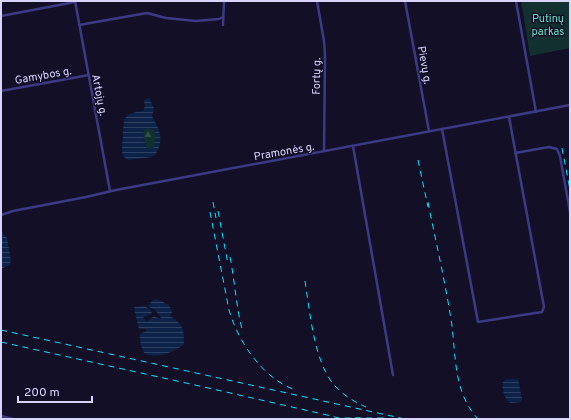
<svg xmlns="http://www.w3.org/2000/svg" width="571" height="420" viewBox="0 0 571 420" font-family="Overpass,sans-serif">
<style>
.forest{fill:url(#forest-firs)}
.park{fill:#12302f}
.water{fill:url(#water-rules);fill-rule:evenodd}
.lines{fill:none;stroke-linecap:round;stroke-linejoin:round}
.minor{stroke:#3d3a85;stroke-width:2.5}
.rail{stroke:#00e5ff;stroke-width:1;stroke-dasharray:6 5;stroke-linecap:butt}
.labels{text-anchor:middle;stroke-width:3;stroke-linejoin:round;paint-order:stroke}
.park-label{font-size:11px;fill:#5fe0c0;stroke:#130f26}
.street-label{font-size:11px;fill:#d9d4ff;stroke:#130f26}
</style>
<defs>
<pattern id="forest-firs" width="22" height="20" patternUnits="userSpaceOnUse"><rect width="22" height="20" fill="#12302f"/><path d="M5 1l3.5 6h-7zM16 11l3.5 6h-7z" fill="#344d4e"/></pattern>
<pattern id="water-rules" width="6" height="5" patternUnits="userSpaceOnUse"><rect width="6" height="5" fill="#0c2248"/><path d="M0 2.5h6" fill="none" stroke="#2f4163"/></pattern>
</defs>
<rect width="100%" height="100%" fill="#130f26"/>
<!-- forest -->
<path class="forest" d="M148,128C158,129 157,140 154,147L150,150L146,147L143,134L144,130Z"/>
<!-- park -->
<polygon class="park" points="521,1 570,1 570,48 530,56"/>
<!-- water -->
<g class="water">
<path d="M149,98L154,108L152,116C158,128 164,136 158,150C156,153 156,155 152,157L128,160L123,156L122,152C122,145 123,139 123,133C124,115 125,114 143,111L145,106L144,100ZM148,128L153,129L156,134L154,147L150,150L146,147L143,134L144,130Z"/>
<polygon points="1,231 7,238 11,261 9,265 1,269"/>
<path d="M157,299L169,305L172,312L170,316C183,324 184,329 184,344C175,352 155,360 144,353C142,347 139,341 140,334L146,331V329H139L134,308L135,307L145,306L151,310L152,314L143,317L146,321L149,320L154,316L160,319L161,317L155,310L149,307L148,305L153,300Z"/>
<path d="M507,379H518L522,399L521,402C518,402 514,403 511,403C504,401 502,388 503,382Z"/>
</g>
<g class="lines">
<!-- minor -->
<g class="minor">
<polyline points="75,1 110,191"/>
<polyline points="317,1 324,41 325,55 324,151"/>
<polyline points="405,1 429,131"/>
<polyline points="516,1 536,112"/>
<polyline points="1,16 75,2"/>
<polyline points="79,25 147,13 166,18 196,21 219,19 223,17"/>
<polyline points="223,25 224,1"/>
<polyline points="1,91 89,75"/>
<polyline points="442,129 478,322 542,312 544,307 509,117"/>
<polyline points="353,146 393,375"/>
<polyline points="515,153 549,147 557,149 560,156 570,212"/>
<polyline points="1,215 13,211 86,197 116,190 570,105"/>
<polyline points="1,416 13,419"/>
</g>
<!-- rail -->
<g class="rail">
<polyline points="562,148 570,190"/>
<polyline points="418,160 428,207"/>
<polyline points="213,202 216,218"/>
<path d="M428,202C436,243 446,285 452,326C456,359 454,393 478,419"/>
<polyline points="218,211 228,264"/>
<path d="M210,212L229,310C238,342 264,380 296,390"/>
<path d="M230,257C235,282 236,307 243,333"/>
<path d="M305,281C310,312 314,363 335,386C344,396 355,402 366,407"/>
<polyline points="1,330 405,419"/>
<polyline points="1,342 204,387 327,415 339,418 360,418"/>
<polyline points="355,418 387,418"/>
</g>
</g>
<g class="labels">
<!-- park labels -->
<g class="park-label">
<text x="548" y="22">Putinų<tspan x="548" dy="13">parkas</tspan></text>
</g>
<!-- street labels -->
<g class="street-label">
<text transform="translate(425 65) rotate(80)" y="4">Pievų g.</text>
<text transform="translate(43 75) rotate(-10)" y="4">Gamybos g.</text>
<text transform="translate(316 76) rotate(-89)" y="4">Fortų g.</text>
<text transform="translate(100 95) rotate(79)" y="4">Artojų g.</text>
<text transform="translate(284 151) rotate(-10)" y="4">Pramonės g.</text>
</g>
</g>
<!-- border -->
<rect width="571" height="420" fill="none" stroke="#d9d4ff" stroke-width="4"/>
<!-- scale -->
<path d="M18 396v6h74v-6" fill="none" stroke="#d9d4ff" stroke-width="2"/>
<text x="24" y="396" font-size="12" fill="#d9d4ff" stroke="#130f26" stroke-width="3" paint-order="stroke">200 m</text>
</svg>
